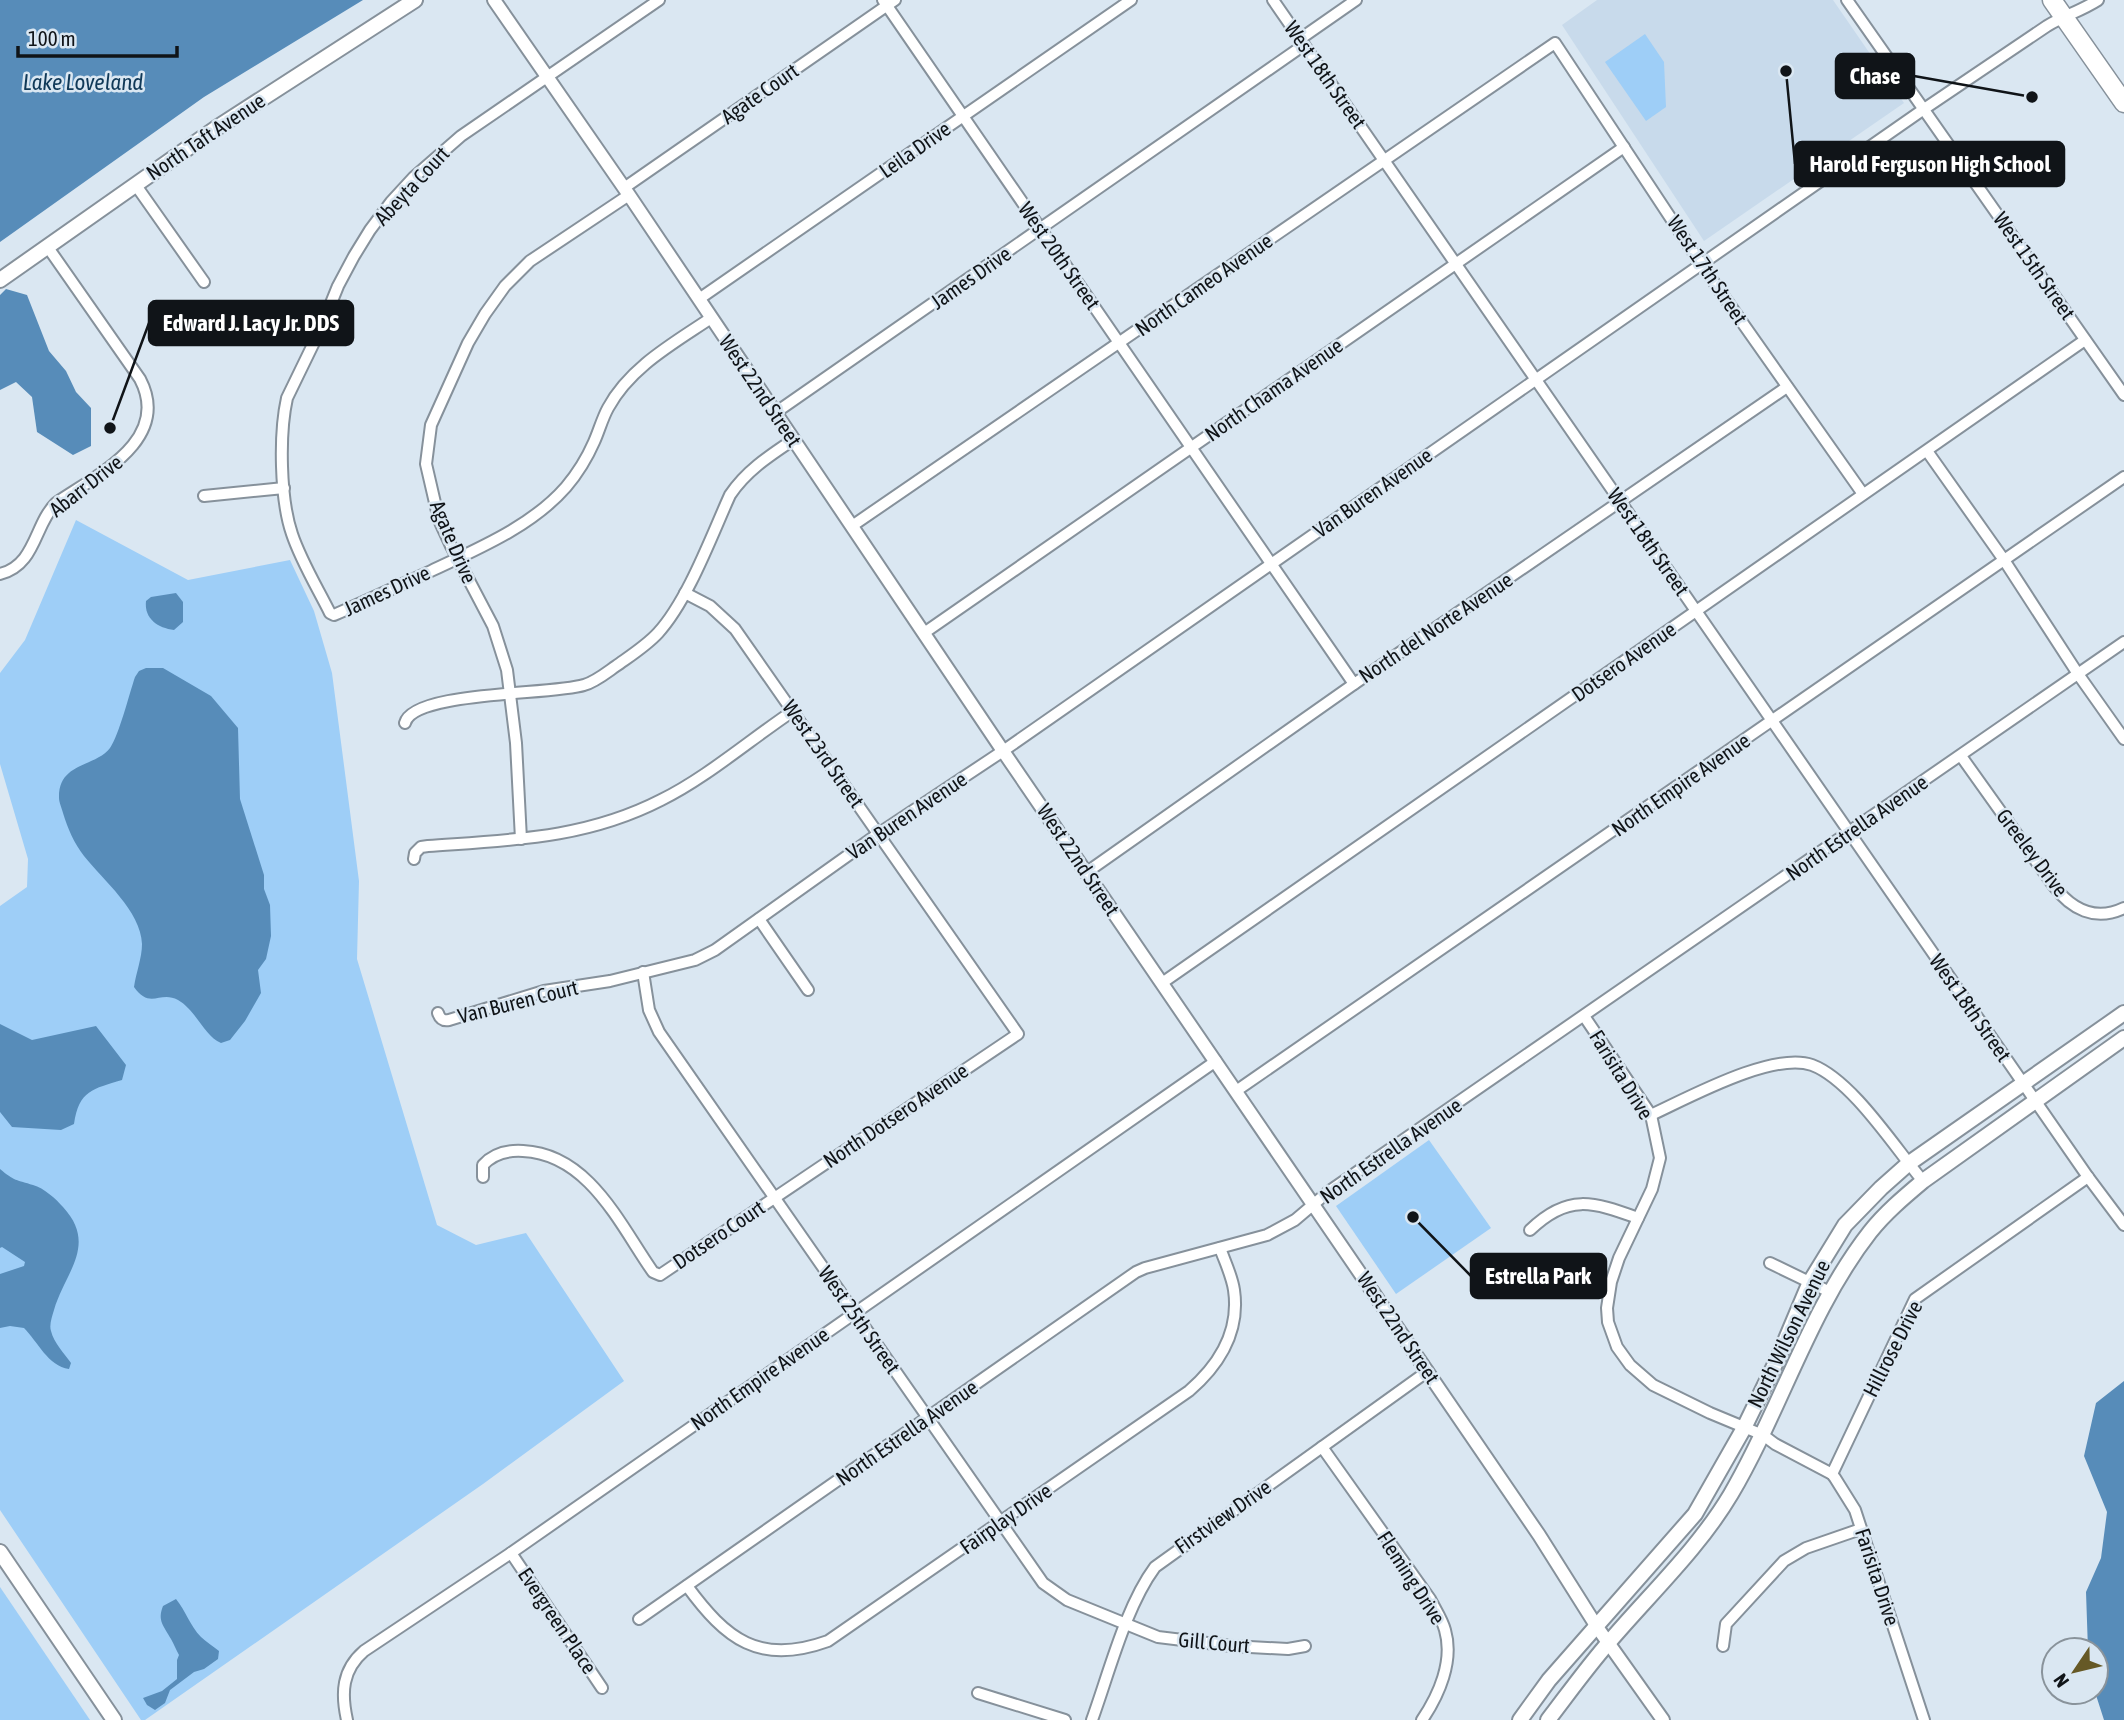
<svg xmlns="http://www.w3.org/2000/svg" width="2124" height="1720" viewBox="0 0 2124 1720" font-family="'Asap Condensed',sans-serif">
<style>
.built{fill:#c8daeb}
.green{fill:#9ecef7}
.water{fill:#578cb9}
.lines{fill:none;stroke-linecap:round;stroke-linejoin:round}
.minor-casing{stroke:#86919b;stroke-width:14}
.tertiary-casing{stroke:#86919b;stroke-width:16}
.secondary-casing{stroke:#86919b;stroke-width:18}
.trunk-casing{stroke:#86919b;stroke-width:21}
.minor{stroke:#fff;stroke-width:10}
.tertiary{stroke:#fff;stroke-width:12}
.secondary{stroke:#fff;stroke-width:14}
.trunk{stroke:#fff;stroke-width:18}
.labels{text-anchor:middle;stroke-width:5;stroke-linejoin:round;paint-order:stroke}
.street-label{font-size:21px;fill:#101418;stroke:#dae7f2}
.water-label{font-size:23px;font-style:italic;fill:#103958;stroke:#dae7f2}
.leader{fill:none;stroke:#101418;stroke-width:2.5}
.callout-dot{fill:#101418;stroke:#dae7f2;stroke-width:2.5}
.callout{fill:#101418;stroke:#101418;stroke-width:2.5}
.callout-label{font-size:23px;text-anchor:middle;font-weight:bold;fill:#fff}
</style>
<rect width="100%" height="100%" fill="#dae7f2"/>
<!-- built -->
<polygon class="built" points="1597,0 1833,0 1904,103 1704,241 1562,25"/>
<!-- green -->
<g class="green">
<polygon points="1645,34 1664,62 1666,107 1646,121 1605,62"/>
<polygon points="76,520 188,580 290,560 314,611 332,673 359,881 357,959 437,1225 476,1245 526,1233 624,1381 483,1484 145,1720 141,1720 0,1510 0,906 27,887 28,859 0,764 0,673 25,640"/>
<polygon points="1429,1140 1491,1228 1396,1294 1336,1206"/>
<polygon points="0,1587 90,1720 0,1720"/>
</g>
<!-- water -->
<g class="water">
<polygon points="0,0 363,0 204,97 0,242"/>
<polygon points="6,289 27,295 49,351 66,371 76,392 91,408 91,446 73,455 37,432 32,397 16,382 0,390 0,295"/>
<path d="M176,593L183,602V622L174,630C158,628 144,619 146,601L151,597Z"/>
<path d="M146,668H163L211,696L238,728L240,799L264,875V889L270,905L271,936L266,959L258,970L261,993L245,1021L230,1040L221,1043C204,1036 196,1010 178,1000C160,990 150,1010 134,987C136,973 142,958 142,944C141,911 103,880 84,856C74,843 68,829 63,813C62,809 59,802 59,798C58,762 96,767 110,748C119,735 129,695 135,677L139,671Z"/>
<path d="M0,1024L32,1040L96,1026L126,1065L122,1080C93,1089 79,1090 74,1124L61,1130L12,1127L0,1112Z"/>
<path d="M0,1169C14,1181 17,1180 33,1185C44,1188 56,1199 63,1207C98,1245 65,1272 54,1310C52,1317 49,1325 51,1331C54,1343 64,1353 71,1363L69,1369C48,1366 38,1342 24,1328L10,1326L0,1328V1274L24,1266L25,1262L2,1247L0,1248Z"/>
<polygon points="2124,1381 2124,1720 2104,1720 2095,1692 2096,1692 2096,1650 2088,1650 2086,1592 2101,1558 2107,1512 2084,1456 2096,1403"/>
<path d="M176,1599C186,1611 190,1626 201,1637C206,1642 213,1646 219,1651L218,1659L204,1669L194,1672L170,1690L165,1703L155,1710L147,1705L143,1698L162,1691L177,1679V1660L179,1655C176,1650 174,1644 171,1639C164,1626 157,1621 163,1606Z"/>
</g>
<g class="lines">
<!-- minor casing -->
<g class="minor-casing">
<g id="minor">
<path d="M659,0L461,136L414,177L391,202L370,230L354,256L338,286L321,328L287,398C279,434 280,499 292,534C301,561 317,587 330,613L334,615C366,601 398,586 431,571C477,549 531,527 566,487C577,474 587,458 594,442C599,431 602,419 608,408C630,367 674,343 711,318"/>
<polyline points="883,0 1354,684"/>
<polyline points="1273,0 2088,1177 2124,1225"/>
<polyline points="1847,0 2124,395"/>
<polyline points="1300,39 1356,0"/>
<polyline points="135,184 204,282"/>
<polyline points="624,188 895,0"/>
<polyline points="699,299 1131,0"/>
<polyline points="775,413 1304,45"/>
<polyline points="1927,451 2004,560 2078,674 2124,739"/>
<polyline points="204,496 284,488"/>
<polyline points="852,526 1555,43 1701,264 1863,494"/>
<path d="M0,574C36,565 34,525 56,503C97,475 172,440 140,379L47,246"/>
<polyline points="924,633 1624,147"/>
<path d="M405,723C413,691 552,695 584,685C595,682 606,673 616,666C630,656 646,646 658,633C688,600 711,537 730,495C746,471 769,456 793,440"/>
<path d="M1961,756L2053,885C2071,909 2095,922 2124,908"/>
<polyline points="521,839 516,743 507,670 493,626 451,546 439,520 426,464 431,425 468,343 485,314 505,286 530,261 629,195"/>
<path d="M414,859L415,853L421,847L428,846C510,840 585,839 661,800C706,778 751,739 793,711"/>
<polyline points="1087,872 1354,684 1787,387"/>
<polyline points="759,919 808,990"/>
<polyline points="643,972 649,1010 659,1032 1043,1583 1067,1600 1158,1637 1232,1646 1288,1649 1305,1646"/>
<polyline points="1162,983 2085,340"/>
<path d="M438,1013C440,1019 443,1021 449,1020L544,991L610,981L695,960L715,950L878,834L1003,751L1924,109L2047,26C2063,16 2081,11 2098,0"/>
<polyline points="1584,1016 1651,1115 1660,1158 1652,1189 1619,1258 1611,1282 1607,1308 1608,1322 1617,1347 1630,1365 1653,1385 1710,1413 1763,1435 1775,1444 1832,1474 1835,1478 1855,1510 1924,1720"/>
<polyline points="1236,1091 2124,477"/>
<path d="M1651,1115C1688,1098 1773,1051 1812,1065C1852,1080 1895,1148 1923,1181"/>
<path d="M483,1177V1165C493,1154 507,1150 523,1151C589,1154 620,1225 653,1272L660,1275L1018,1034L735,629L710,606L685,593"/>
<path d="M1530,1230C1568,1193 1593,1202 1638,1218"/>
<polyline points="1770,1263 1830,1292"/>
<path d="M1322,1447L1430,1599C1435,1609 1442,1619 1445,1630C1454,1661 1439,1695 1422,1720"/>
<polyline points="1832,1474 1915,1299 2088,1177"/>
<polyline points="511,1553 602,1688"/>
<path d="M687,1586C726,1639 759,1666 828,1641L1189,1391C1219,1365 1240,1331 1234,1290C1232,1276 1225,1262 1220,1248"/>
<polyline points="639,1619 1136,1272 1145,1268 1267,1235 1295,1220 1328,1192 2124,642"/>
<polyline points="1723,1646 1726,1624 1784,1561 1806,1548 1861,1529"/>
<polyline points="978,1693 1065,1720"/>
<path d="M347,1720C341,1693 342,1670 364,1651L511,1553L1216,1061"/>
<path d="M1092,1720C1109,1673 1126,1606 1155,1567L1428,1371"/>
</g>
</g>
<!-- tertiary casing -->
<g class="tertiary-casing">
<polyline id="tertiary" points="494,0 629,195 1003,751 1539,1535 1597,1627 1663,1720"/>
</g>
<!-- secondary casing -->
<g class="secondary-casing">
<g id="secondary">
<polyline points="0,280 215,129 415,0"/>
<polyline points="0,1552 114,1720"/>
<polyline points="1520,1720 1549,1680 1695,1514 1744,1428 1778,1358 1810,1282 1845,1225 1881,1188 1908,1164 2124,1013"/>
<path d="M1548,1720C1568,1694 1588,1666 1610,1641C1651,1593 1699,1548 1731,1494C1781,1409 1809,1310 1870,1232C1885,1213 1904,1197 1923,1181L2124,1038"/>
</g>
</g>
<!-- trunk casing -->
<g class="trunk-casing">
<polyline id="trunk" points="2052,0 2124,103"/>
</g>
<!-- minor -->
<use href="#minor" class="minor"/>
<!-- tertiary -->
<use href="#tertiary" class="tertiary"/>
<!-- secondary -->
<use href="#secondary" class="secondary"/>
<!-- trunk -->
<use href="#trunk" class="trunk"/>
</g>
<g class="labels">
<!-- street labels -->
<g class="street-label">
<text transform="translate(1325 75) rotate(55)" y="7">West 18th Street</text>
<text transform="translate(760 94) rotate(-35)" y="7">Agate Court</text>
<text transform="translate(206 137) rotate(-34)" y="7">North Taft Avenue</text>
<text transform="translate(915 150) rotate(-35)" y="7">Leila Drive</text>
<text transform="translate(412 186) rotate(-47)" y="7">Abeyta Court</text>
<text transform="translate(1059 256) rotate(55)" y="7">West 20th Street</text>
<text transform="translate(2034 266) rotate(55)" y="7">West 15th Street</text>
<text transform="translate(1707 270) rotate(56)" y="7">West 17th Street</text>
<text transform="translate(971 278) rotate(-35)" y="7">James Drive</text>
<text transform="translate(1204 285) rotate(-35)" y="7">North Cameo Avenue</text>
<text transform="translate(1274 390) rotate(-35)" y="7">North Chama Avenue</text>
<text transform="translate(760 391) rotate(56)" y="7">West 22nd Street</text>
<text transform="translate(86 486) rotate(-38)" y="7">Abarr Drive</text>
<text transform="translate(1373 493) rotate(-35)" y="7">Van Buren Avenue</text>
<text transform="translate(453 542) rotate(67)" y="7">Agate Drive</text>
<text transform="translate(1648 542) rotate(55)" y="7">West 18th Street</text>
<text transform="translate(387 591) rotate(-25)" y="7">James Drive</text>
<text transform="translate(1436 628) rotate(-34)" y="7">North del Norte Avenue</text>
<text transform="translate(1624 662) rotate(-35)" y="7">Dotsero Avenue</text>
<text transform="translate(823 754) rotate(55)" y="7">West 23rd Street</text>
<text transform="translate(1681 785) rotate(-35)" y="7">North Empire Avenue</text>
<text transform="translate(907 816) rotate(-34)" y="7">Van Buren Avenue</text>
<text transform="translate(1857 828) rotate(-35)" y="7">North Estrella Avenue</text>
<text transform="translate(2032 853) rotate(53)" y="7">Greeley Drive</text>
<text transform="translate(1078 860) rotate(56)" y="7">West 22nd Street</text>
<text transform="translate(518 1002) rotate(-14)" y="7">Van Buren Court</text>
<text transform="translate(1970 1008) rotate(55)" y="7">West 18th Street</text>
<text transform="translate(1621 1075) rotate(58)" y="7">Farisita Drive</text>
<text transform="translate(896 1116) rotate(-34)" y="7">North Dotsero Avenue</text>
<text transform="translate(1391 1151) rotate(-35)" y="7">North Estrella Avenue</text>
<text transform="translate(719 1235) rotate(-34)" y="7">Dotsero Court</text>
<text transform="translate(859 1320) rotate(55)" y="7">West 25th Street</text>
<text transform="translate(1398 1328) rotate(56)" y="7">West 22nd Street</text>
<text transform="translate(1789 1334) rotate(-64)" y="7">North Wilson Avenue</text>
<text transform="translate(1893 1349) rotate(-63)" y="7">Hillrose Drive</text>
<text transform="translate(760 1379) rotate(-35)" y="7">North Empire Avenue</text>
<text transform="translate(907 1433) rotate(-35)" y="7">North Estrella Avenue</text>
<text transform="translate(1223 1517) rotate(-35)" y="7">Firstview Drive</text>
<text transform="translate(1006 1519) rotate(-35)" y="7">Fairplay Drive</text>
<text transform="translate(1877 1577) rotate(72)" y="7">Farisita Drive</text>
<text transform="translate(1411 1578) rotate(57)" y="7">Fleming Drive</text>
<text transform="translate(557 1621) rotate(56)" y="7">Evergreen Place</text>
<text transform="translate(1214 1643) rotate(5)" y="7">Gill Court</text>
</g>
<!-- water labels -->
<g class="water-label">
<text x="83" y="90">Lake Loveland</text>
</g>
</g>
<!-- callouts -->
<path class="leader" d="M2032 97L1914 76M1786 71L1795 164M110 428L149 323M1413 1217L1471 1276"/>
<g class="callout-dot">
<circle cx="2032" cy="97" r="7"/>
<circle cx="1786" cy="71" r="7"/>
<circle cx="110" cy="428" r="7"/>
<circle cx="1413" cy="1217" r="7"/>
</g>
<g class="callout">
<rect x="1836" y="54" width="78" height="44" rx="7"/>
<rect x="1795" y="142" width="269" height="44" rx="7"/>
<rect x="149" y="301" width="204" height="44" rx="7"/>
<rect x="1471" y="1254" width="135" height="44" rx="7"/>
</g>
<g class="callout-label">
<text x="1875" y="84">Chase</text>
<text x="1930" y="172">Harold Ferguson High School</text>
<text x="251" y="331">Edward J. Lacy Jr. DDS</text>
<text x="1538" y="1284">Estrella Park</text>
</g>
<!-- north arrow -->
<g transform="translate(2075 1671) rotate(235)"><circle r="33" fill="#dae7f2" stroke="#89939b" stroke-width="2"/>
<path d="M0-5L12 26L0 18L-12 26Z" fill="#665926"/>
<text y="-10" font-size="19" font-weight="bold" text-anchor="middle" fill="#101418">N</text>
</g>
<!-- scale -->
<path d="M18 46v10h159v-10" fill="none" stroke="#101418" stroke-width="3.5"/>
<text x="28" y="46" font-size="21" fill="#101418" stroke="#dae7f2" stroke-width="5" paint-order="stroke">100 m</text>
</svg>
